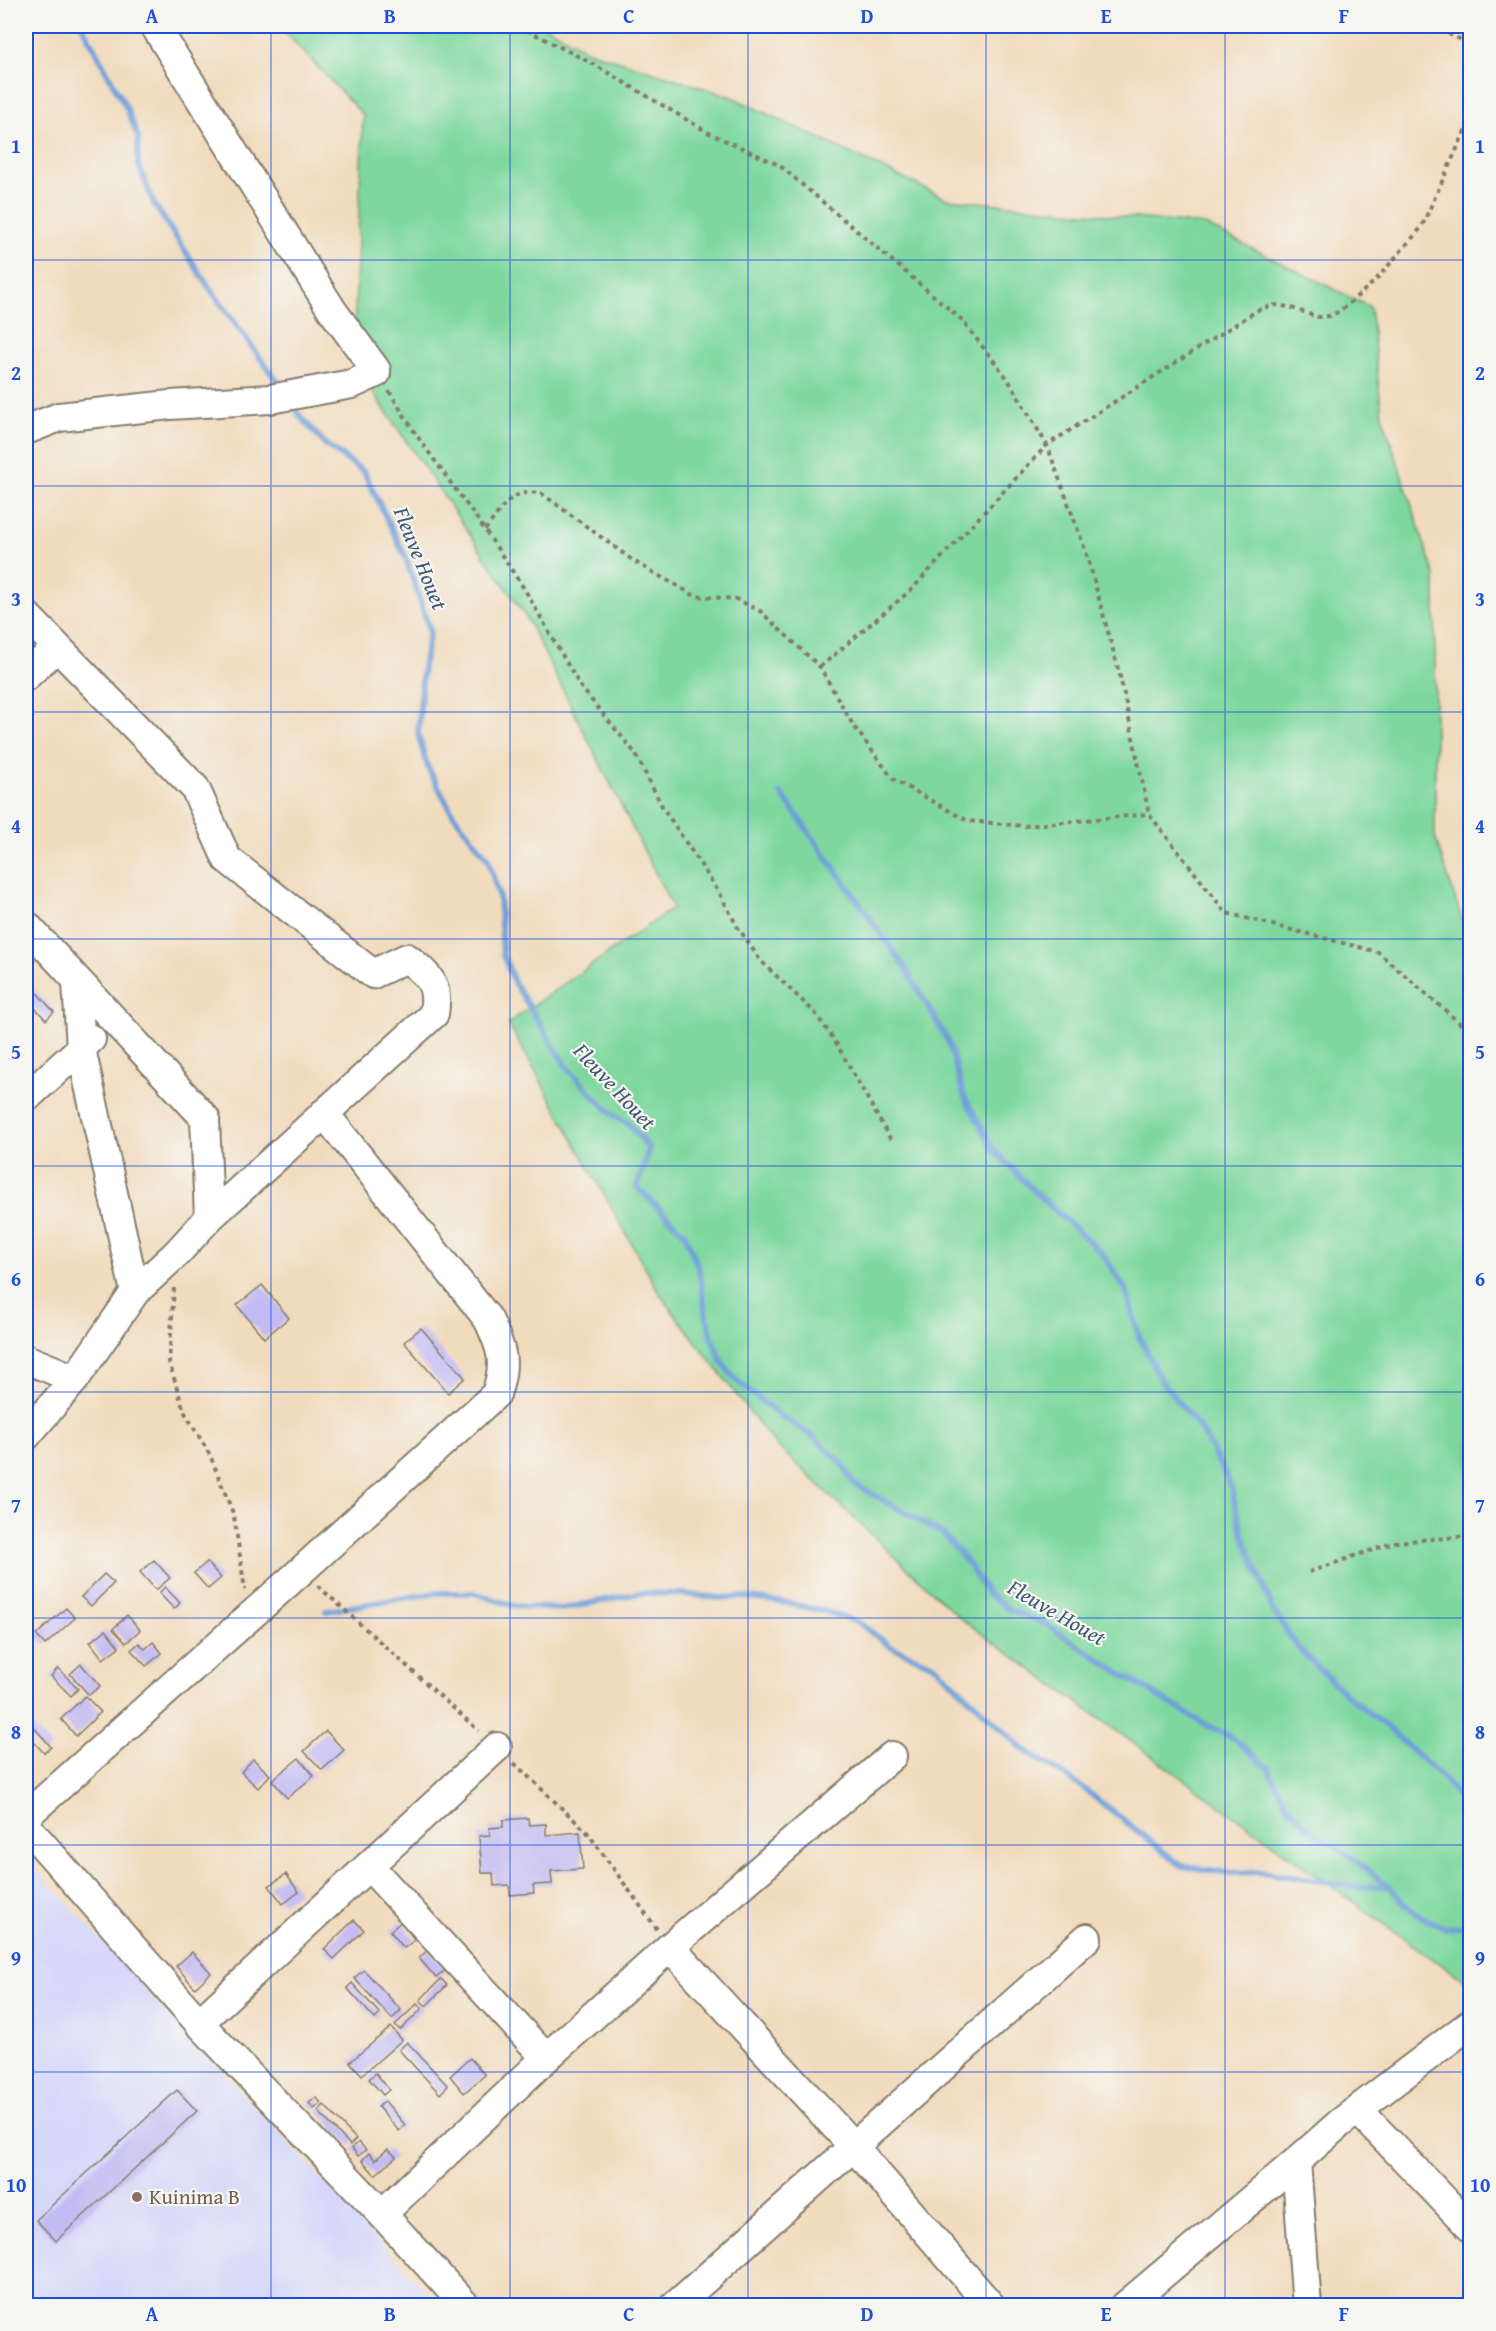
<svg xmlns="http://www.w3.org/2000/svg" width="1496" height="2331" viewBox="0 0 1496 2331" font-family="'Gentium Book Plus',serif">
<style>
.built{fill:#d5d8f9}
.green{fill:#7ed89e;stroke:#4d7a5d;stroke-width:1.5}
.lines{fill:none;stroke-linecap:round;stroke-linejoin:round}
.stream{stroke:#6f9fd8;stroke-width:6}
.building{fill:#c3bbf3}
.minor-casing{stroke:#867c6c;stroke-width:32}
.path{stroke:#867c6c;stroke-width:4;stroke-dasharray:4.5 4.5;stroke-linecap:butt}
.minor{stroke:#fff;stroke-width:28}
.grid{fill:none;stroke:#1d4ed8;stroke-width:1.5;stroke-opacity:0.55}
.education-dot{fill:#8d6e63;stroke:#f6f6f2;stroke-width:2}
.labels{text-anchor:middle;stroke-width:4.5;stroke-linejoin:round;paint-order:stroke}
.education-label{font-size:21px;fill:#785e54;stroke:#f6f6f2;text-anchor:start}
.water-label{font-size:22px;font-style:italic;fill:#415771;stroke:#f6f6f2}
.neatline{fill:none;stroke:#1d4ed8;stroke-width:2}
.grid-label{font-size:20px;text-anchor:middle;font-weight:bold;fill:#1d4ed8}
</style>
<rect width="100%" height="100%" fill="#f6f6f2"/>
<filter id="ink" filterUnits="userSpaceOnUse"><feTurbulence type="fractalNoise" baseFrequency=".0167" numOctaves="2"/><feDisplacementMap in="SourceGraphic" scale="12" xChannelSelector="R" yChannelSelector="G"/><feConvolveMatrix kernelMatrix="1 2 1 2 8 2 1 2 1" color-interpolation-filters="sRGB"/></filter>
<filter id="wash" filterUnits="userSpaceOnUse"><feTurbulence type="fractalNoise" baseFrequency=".008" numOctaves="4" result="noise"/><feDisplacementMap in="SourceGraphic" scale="24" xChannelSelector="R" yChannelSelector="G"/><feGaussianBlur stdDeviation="1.35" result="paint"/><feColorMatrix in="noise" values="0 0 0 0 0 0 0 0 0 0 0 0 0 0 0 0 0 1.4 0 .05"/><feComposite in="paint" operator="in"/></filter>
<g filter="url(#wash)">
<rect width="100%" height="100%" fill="#f1dbbd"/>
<!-- built -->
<polygon class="built" points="26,1859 438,2305 26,2305"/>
<!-- green -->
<polygon class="green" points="279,26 545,26 588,51 732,97 947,199 1205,225 1370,307 1382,415 1435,576 1435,837 1470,944 1470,1984 1417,1948 960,1618 772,1441 661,1296 508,1023 673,908 526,617 353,363 363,115"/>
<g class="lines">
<!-- stream -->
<g class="stream">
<polyline points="82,26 127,109 138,137 138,164 154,204 211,290 282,388"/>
<polyline points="291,402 300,416 325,444 364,472 406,558 430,631 423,667 418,734 428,768 453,814 488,859 499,897 503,955 515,984 568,1069 599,1101 612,1114 629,1124 649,1148 637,1187 685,1234 699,1270 705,1310 713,1341 723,1364 738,1382 779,1415 812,1436 841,1462 853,1483 943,1534 966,1561 987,1593 1010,1610 1046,1624 1112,1668 1199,1721 1233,1738 1268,1768 1285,1803 1313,1833 1347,1854 1388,1886 1415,1914 1446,1928 1470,1926"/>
<polyline points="781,793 906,969 948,1041 964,1096 994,1150 1036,1193 1102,1253 1126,1290 1139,1336 1160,1379 1202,1431 1230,1484 1243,1535 1273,1610 1298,1648 1342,1691 1389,1729 1445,1780 1470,1812"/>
<polyline points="326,1611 435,1593 474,1593 514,1606 561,1609 640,1593 683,1594 720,1598 743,1597 787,1603 828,1612 859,1623 891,1647 934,1665 1022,1748 1079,1785 1182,1866 1230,1873 1261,1872 1357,1887 1388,1886"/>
</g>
</g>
<g id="blocks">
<!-- building -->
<g class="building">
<polygon points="32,987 54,1012 46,1020 26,998 26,993"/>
<polygon points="262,1285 289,1318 264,1338 237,1305"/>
<polygon points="421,1328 465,1378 448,1393 404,1342"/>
<polygon points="154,1560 170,1578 156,1590 140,1572"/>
<polygon points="207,1562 221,1578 208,1589 194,1573"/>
<polygon points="104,1574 114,1583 91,1606 81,1597"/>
<polygon points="165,1587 180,1603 174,1609 159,1593"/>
<polygon points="66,1608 75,1618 45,1645 36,1635"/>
<polygon points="127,1615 140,1630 126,1643 113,1629"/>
<polygon points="106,1630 119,1647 103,1659 90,1642"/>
<polygon points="153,1642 162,1653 146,1666 131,1650 139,1643 145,1649"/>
<polygon points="81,1664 100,1686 89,1695 70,1674"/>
<polygon points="58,1668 78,1689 71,1696 51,1676"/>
<polygon points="85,1696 101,1712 76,1736 61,1719"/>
<polygon points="26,1718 51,1747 44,1753 26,1733"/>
<polygon points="326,1731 344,1750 322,1770 304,1751"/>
<polygon points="299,1758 314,1776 287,1798 272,1780"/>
<polygon points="253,1759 270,1775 258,1788 241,1772"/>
<polygon points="528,1818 529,1825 546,1824 546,1835 580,1832 583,1869 551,1871 552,1884 533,1885 534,1893 510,1895 509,1885 494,1886 493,1873 482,1873 479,1836 490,1835 489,1828 503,1827 503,1820"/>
<polygon points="286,1874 299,1892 283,1904 269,1886"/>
<polygon points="354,1920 364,1930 334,1959 324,1949"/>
<polygon points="401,1922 415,1940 404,1948 390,1931"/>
<polygon points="429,1949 446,1970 436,1978 419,1958"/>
<polygon points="192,1952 211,1973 195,1988 176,1966"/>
<polygon points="364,1970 401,2010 392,2019 354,1978"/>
<polygon points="441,1979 447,1985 426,2006 420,2000"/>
<polygon points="352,1983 380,2014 375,2019 347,1988"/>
<polygon points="417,2004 422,2009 400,2030 395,2025"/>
<polygon points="391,2027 402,2040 362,2075 350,2062"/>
<polygon points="407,2042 448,2086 440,2094 399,2050"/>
<polygon points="470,2058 485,2075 464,2093 450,2076"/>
<polygon points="376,2073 389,2090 383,2095 369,2079"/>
<polygon points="177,2090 197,2111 56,2241 36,2220"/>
<polygon points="316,2097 321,2103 314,2109 309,2103"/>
<polygon points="385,2101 405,2125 399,2131 378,2107"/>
<polygon points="324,2105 356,2139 350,2145 318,2111"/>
<polygon points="359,2142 366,2150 358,2156 352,2148"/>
<polygon points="388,2149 396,2157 375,2175 362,2160 369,2153 375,2160"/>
</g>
</g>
</g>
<g filter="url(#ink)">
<use href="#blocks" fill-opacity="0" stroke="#867c6c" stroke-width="1.5"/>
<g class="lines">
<!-- minor casing -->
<g class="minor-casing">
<g id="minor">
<polyline points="26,430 59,417 170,405 270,399 352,384 376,373 376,370 332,310 155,26"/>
<path d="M26,615L195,788L227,859L373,974L407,958C429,976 439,983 434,1014L209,1218L176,1254L135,1292L75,1379L26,1436"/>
<polyline points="26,676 57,647"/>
<polyline points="26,925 205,1118 209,1218"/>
<polyline points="77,982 81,1049 135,1292"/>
<polyline points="26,1098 91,1039"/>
<polyline points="26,1359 75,1379"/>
<path d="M26,1816L301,1571L496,1394C507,1362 502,1349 488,1319L324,1113"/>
<polyline points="26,1826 199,2023 382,2214 466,2306"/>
<polyline points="369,1866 546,2058"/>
<polyline points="670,1947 854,2147 991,2306"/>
<polyline points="199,2023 497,1747"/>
<polyline points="1358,2110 1470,2227"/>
<polyline points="1296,2162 1307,2306"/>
<polyline points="382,2214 546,2058 670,1947 892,1756"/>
<polyline points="675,2306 1087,1938"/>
<polyline points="1125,2306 1296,2162 1340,2123 1470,2024"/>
</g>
</g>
<!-- path -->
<g class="path">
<polyline points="519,26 595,65 709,133 779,165 961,319 1007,378 1047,445 1087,555 1120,676 1149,814 1226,913 1378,952 1470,1032"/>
<polyline points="1432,26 1470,44"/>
<polyline points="389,391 417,436 485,530 525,590 580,686 635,753 663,808 720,894 737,926 760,960 815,1013 835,1041 892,1142"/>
<path d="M485,530C504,507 508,489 541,493L635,562L695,596L736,599L760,611L820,667L853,725L893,779L968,821L1024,826L1149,814"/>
<polyline points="820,667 912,589 1047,445 1258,310 1274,305 1289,307 1317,317 1330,316 1340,311 1375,281 1421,228 1470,120"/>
<polyline points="174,1288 169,1362 184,1411 210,1455 234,1516 245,1590"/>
<polyline points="1309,1572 1395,1542 1470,1536"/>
<polyline points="318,1586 479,1731"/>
<polyline points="514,1763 587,1832 657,1929"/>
</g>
<!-- minor -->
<use href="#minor" class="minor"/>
</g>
</g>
<!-- grid -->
<path class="grid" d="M271,26V2306M510,26V2306M748,26V2306M986,26V2306M1225,26V2306M26,260H1470M26,486H1470M26,712H1470M26,939H1470M26,1166H1470M26,1392H1470M26,1618H1470M26,1845H1470M26,2072H1470"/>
<!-- markers -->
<circle class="education-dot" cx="137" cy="2197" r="6"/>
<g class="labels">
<!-- education labels -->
<g class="education-label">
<text x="149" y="2204">Kuinima B</text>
</g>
<!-- water labels -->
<g class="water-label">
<text transform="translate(421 558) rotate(68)" y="8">Fleuve Houet</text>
<text transform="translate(615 1086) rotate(47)" y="8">Fleuve Houet</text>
<text transform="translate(1057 1612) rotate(30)" y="8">Fleuve Houet</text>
</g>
</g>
<!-- margin -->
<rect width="1496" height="2331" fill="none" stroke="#f6f6f2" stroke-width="66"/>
<rect x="33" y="33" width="1430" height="2265" class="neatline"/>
<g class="grid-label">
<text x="152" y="23">A</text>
<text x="390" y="23">B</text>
<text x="629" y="23">C</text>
<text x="867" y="23">D</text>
<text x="1106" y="23">E</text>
<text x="1344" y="23">F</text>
<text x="16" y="153">1</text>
<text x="1480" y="153">1</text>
<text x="16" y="380">2</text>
<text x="1480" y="380">2</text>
<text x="16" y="606">3</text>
<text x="1480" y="606">3</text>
<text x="16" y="833">4</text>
<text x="1480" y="833">4</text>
<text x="16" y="1059">5</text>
<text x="1480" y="1059">5</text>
<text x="16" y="1286">6</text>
<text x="1480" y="1286">6</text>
<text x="16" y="1512">7</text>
<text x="1480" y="1512">7</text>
<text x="16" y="1739">8</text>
<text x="1480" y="1739">8</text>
<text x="16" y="1965">9</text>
<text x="1480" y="1965">9</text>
<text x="16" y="2192">10</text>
<text x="1480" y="2192">10</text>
<text x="152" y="2321">A</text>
<text x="390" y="2321">B</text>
<text x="629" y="2321">C</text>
<text x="867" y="2321">D</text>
<text x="1106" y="2321">E</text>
<text x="1344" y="2321">F</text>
</g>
</svg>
